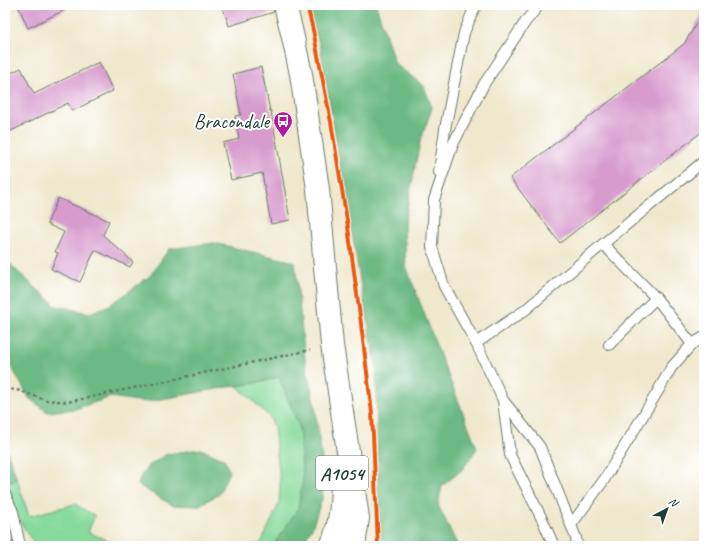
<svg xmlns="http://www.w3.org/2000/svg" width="709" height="551" viewBox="0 0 709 551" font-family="Caveat,sans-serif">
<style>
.green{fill:#86da9b;stroke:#528c68}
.forest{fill:#6cba83;stroke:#467c5c}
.building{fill:#d79bce}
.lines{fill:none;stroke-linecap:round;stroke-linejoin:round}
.lane-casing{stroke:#68796a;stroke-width:12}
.primary-casing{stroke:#68796a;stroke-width:24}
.path{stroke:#68796a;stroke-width:2.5;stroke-dasharray:3 3;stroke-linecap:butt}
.lane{stroke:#fff;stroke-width:10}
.primary{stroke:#fff;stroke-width:22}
.cycleway-casing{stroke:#fff;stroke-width:6}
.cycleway{stroke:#e8590c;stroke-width:4}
.labels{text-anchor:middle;stroke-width:4;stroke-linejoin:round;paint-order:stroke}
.shield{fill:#fff;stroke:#627771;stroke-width:1}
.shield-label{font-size:19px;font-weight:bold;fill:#1f3d34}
.poi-label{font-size:20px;fill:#1f3d34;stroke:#fff;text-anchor:end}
</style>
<rect width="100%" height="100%" fill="#fff"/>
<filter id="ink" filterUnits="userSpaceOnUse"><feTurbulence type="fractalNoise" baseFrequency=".025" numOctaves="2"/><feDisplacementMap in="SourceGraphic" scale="8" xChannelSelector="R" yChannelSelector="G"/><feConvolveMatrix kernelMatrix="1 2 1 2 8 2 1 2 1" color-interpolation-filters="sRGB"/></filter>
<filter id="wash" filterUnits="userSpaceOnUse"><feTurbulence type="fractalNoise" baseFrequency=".012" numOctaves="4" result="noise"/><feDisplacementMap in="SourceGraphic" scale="16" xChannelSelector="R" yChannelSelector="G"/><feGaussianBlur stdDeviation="0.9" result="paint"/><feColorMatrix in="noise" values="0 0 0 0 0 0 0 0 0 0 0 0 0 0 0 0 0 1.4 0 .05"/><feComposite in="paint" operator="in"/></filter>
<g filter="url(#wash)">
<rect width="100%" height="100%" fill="#efe8cd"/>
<!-- green -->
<g class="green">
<polygon points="279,377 299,426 303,479 298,509 273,546 252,546 261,543 279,504 280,482 274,427 269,416 236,385 255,383"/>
<path d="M17,479L29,516L75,504L95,516L88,532L120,546H38C21,531 14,505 5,485Z"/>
</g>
<!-- forest -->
<g class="forest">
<polygon points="307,5 376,5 395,64 424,86 432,108 420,142 404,224 406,266 442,360 477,448 463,469 442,486 438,505 458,546 381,546 378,489 376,365 361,286 320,46"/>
<polygon points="214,243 295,262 303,341 306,366 315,407 324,474 322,499 312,528 300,546 273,546 298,509 303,479 299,426 279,377 255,383 228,387 145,402 111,397 75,409 48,412 29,398 5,355 5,258 16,270 56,306 90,313 110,305 150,276 169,249"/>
<polygon points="5,445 17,479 5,484"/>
<polygon points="201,449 225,460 229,472 219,494 198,506 172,505 138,485 141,476 148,466 167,454"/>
</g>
<g id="blocks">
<!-- building -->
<g class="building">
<polygon points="18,5 75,5 28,28"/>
<polygon points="222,5 273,5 274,12 229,26"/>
<polygon points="704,11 704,130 560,243 510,178 684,44"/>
<polygon points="99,62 113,91 72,111 68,103 5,134 5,76 21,68 34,94"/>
<polygon points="261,67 270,111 271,111 290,220 271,224 262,173 231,180 223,143 239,139 235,116 241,115 233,74"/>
<polygon points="58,198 109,221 103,235 133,262 130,267 95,250 80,282 51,269 58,253 55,252 64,232 47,224"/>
</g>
</g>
</g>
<g filter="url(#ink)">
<use href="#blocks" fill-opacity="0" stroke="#68796a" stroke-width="1"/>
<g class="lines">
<!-- lane casing -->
<g class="lane-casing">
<g id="lane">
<polyline points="539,5 526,21 484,84 453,144 434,200 432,247 444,286 476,343 503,400 540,447 571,525 576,538 577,546"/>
<polyline points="439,172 445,129 464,33 473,11 477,5"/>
<polyline points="603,244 656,298 609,345"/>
<polyline points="476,343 524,311 603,244 704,161"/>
<polyline points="692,344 704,337"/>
<polyline points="503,400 510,455 542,519 554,546"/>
<polyline points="5,494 13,512 20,546"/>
<polyline points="571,525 604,480 658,391 671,368 692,344 656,298"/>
<polyline points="5,526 7,540"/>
</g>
</g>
<!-- primary casing -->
<g class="primary-casing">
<g id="primary">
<polyline points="285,5 292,33 301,74 318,189 332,345 358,518 354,546"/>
<path d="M331,546C341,525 342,500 342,477"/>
</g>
</g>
<!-- path -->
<polyline class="path" points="5,388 21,391 45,400 68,402 310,350"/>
<!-- lane -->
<use href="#lane" class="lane"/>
<!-- primary -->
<use href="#primary" class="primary"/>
<!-- cycleway casing -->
<g class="cycleway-casing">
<polyline id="cycleway" points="307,5 313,30 331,122 348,227 361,324 372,413 378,546"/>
</g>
<!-- cycleway -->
<use href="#cycleway" class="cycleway"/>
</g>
</g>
<!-- icons -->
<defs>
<g id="bus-pin" transform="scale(1)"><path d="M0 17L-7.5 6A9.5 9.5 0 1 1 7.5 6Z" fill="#b5179e" stroke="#fff"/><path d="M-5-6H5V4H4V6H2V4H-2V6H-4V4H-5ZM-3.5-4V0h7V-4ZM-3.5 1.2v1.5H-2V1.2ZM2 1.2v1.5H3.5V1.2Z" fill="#fff"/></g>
</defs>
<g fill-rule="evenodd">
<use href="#bus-pin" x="283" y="121"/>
</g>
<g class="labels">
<!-- shield labels -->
<rect class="shield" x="316" y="456" width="52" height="34" rx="3"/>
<g class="shield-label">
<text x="342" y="480">A1054</text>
</g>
<!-- poi labels -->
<g class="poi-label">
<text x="269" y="128">Bracondale</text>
</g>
</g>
<!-- margin -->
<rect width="709" height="551" fill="none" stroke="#fff" stroke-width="20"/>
<!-- north arrow -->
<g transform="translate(667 509) rotate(41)" stroke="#ffffff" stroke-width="3" paint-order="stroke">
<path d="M0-3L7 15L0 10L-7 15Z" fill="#1f3d34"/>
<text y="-6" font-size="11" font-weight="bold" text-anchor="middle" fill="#1f3d34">N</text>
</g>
</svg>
